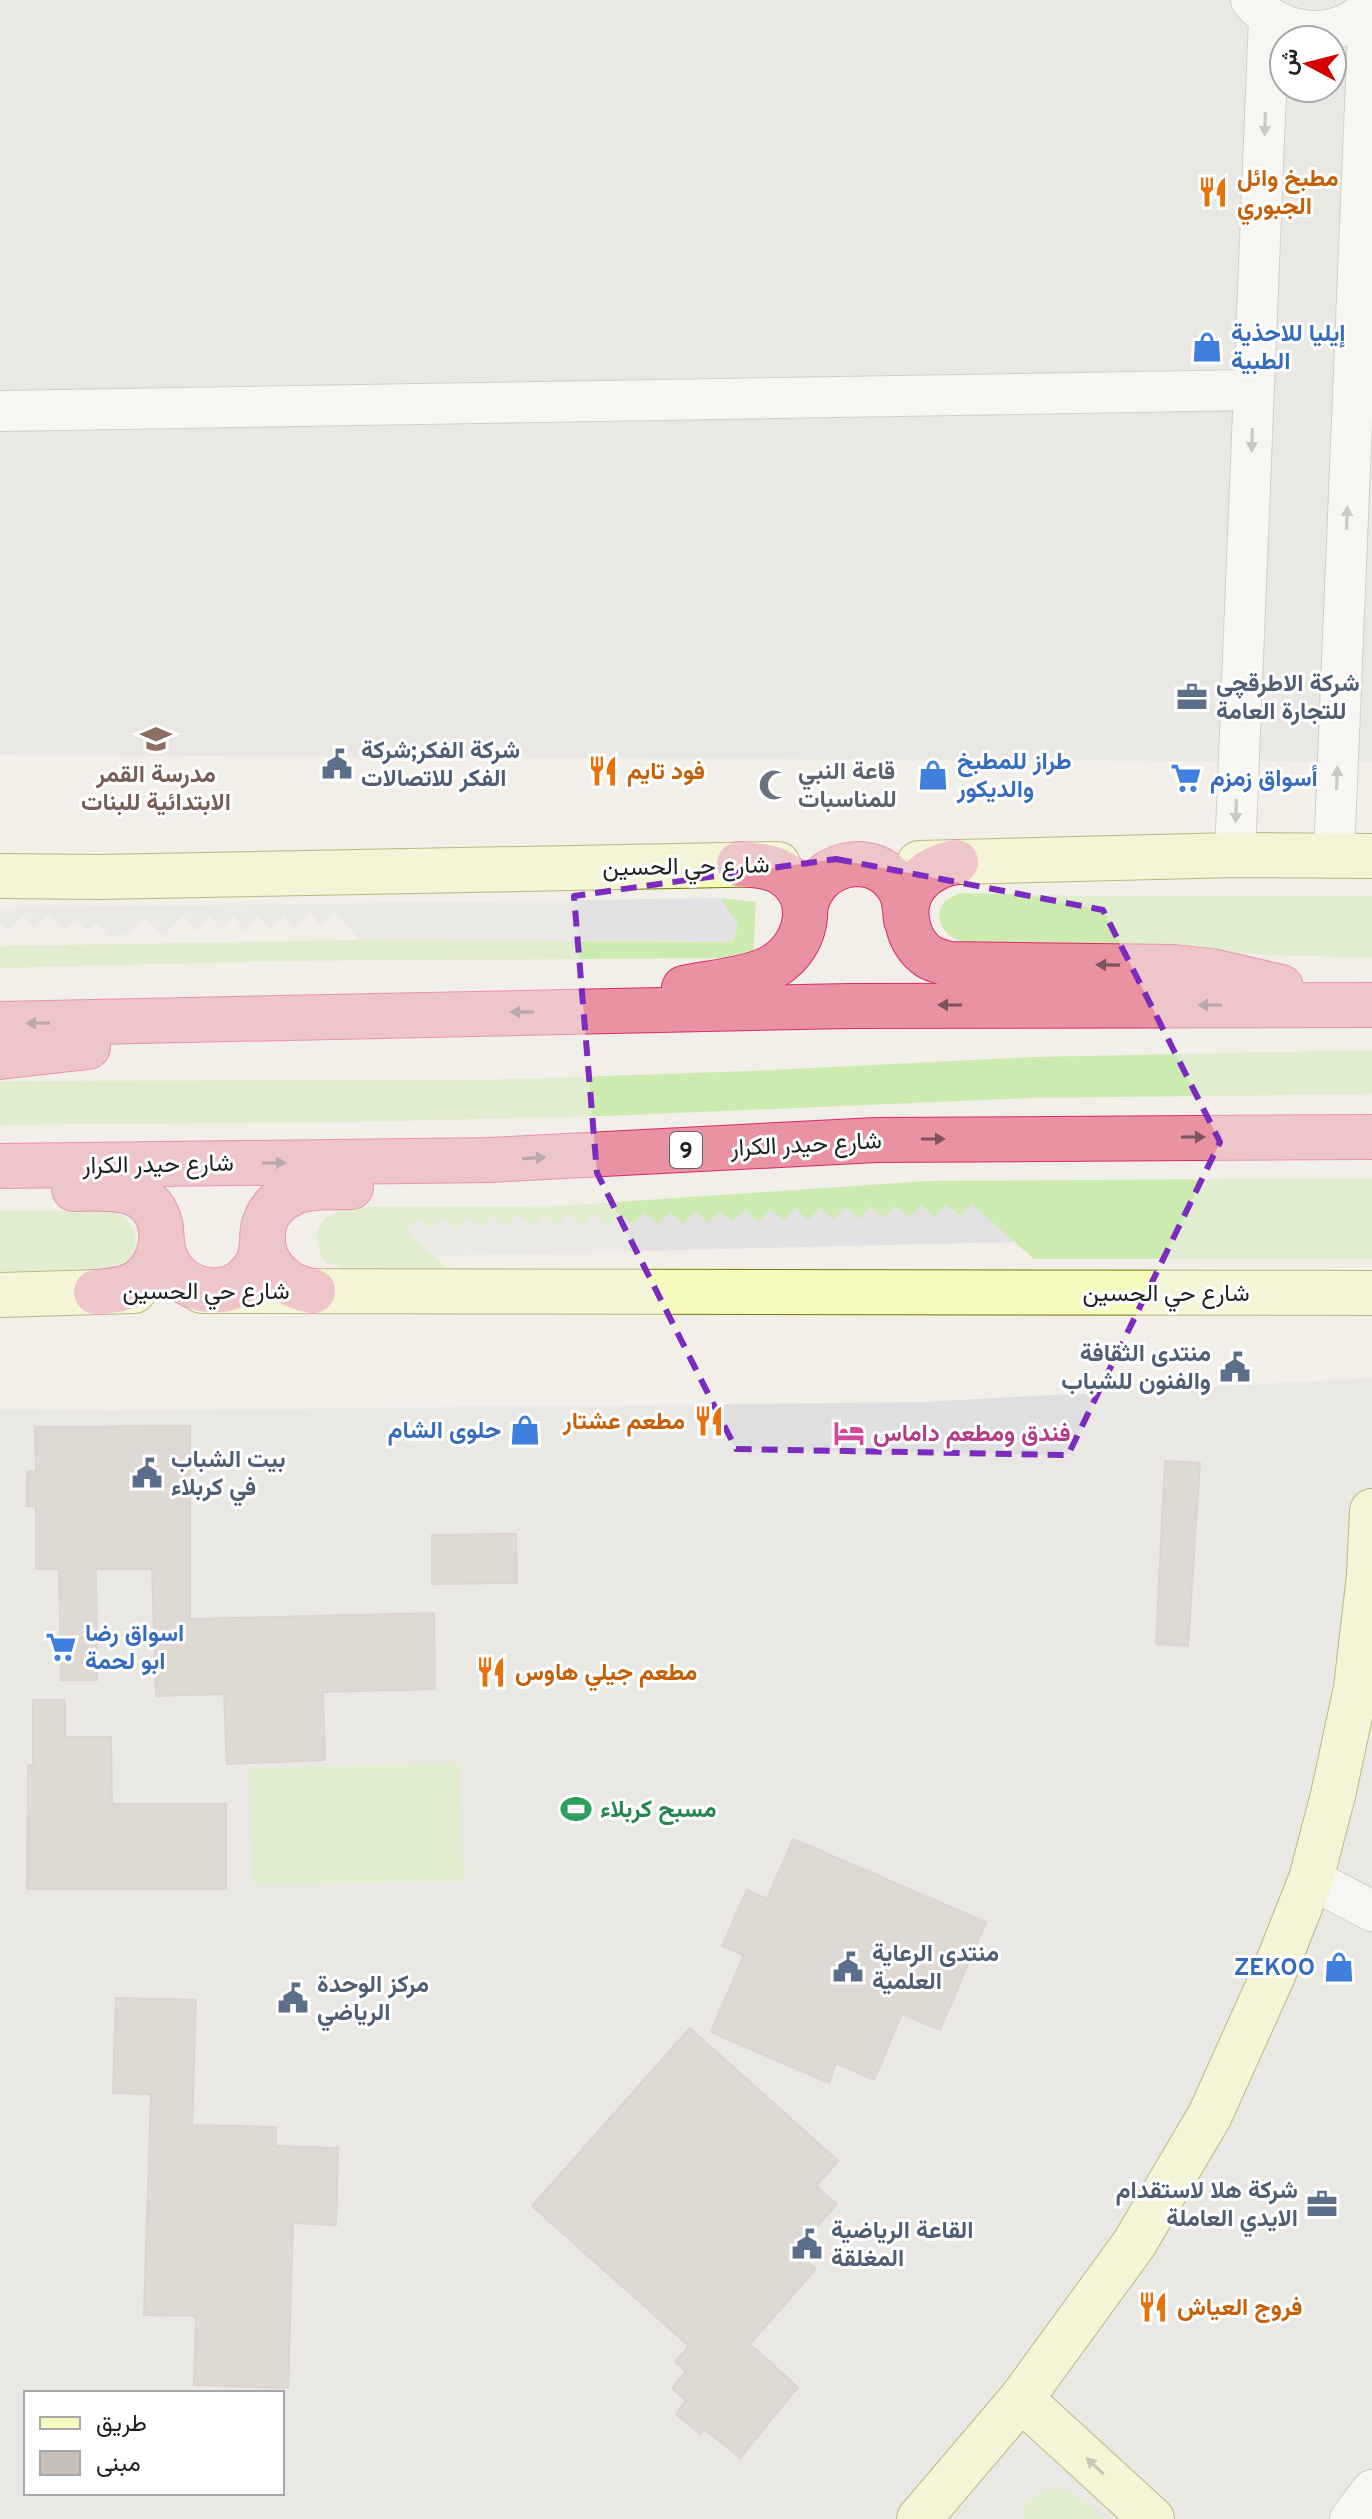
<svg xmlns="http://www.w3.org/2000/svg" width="1372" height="2519" viewBox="0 0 1372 2519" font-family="Overpass,Vazirmatn,sans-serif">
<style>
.residential{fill:#e0dfdf;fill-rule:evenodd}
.grass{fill:#cdebb0}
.parking{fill:#e2e2e2}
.building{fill:#c7bfb8;stroke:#c4b6ab;stroke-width:2}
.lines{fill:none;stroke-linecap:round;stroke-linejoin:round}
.street-casing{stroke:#a9a9a9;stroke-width:42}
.secondary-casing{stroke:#707d05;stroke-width:46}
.highway-casing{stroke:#dc2a67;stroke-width:46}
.street{stroke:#fff;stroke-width:40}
.secondary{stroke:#f7fabf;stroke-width:44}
.highway{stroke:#e892a2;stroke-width:44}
.oneway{fill:#9c9c9c}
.oneway2{fill:#7b545c}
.oneway3{fill:#979978}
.marked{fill:none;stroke:#7b2cbf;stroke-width:6;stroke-dasharray:16 10;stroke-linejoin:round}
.labels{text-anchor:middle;stroke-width:6;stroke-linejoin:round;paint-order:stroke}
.shield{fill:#fff;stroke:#646464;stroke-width:2}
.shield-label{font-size:22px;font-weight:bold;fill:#222}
.food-label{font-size:24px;font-weight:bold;fill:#c56008;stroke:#fff;text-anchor:start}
.shop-label{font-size:24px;font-weight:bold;fill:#366cbe;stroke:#fff;text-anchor:start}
.service-label{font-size:24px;font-weight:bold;fill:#4e5e75;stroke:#fff;text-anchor:start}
.worship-label{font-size:24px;font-weight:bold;fill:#5b616d;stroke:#fff;text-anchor:start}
.education-label{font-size:24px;font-weight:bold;fill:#785e54;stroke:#fff}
.street-label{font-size:24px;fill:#222;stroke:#fff}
.hotel-label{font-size:24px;font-weight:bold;fill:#b23c85;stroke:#fff;text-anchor:start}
.leisure-label{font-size:24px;font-weight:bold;fill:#27864d;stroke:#fff;text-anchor:start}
</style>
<rect width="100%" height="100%" fill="#f2efe9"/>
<!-- residential -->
<g class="residential">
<path d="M0,0H1372V762L0,755ZM1284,40H1332V88H1284Z"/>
<path d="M1372,1378V2519H0V1409L109,1411L921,1402ZM26,2393H282V2493H26Z"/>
</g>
<!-- grass -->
<g class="grass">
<path d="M960,893L1091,896H1372V958L980,946C971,944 961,942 954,938C941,932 935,915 943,904C947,898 954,896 960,893Z"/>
<polygon points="720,898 756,902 753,958 286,961 0,968 0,946 359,940 732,942 738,925"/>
<polygon points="1372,1050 1372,1094 1032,1098 606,1116 356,1122 0,1125 0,1081 483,1080 750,1071 1035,1057"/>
<path d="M1372,1178V1259H1034L971,1204L960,1217L456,1230H431L417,1218L406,1231L452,1273C413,1272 357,1279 323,1260C321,1253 317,1245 317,1239C316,1217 339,1210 356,1207L559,1206L926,1181Z"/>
<path d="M0,1210L115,1212C143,1226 140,1251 120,1271L0,1278Z"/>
<polygon points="460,1763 463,1881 252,1885 249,1768"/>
<path d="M1056,2488C1079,2492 1088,2504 1105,2519H1022L1027,2500L1040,2492Z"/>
</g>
<!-- parking -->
<g class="parking">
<polygon points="720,898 738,925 732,942 359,940 336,912 321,927 311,913 295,928 283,915 271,930 257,916 245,932 234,916 221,931 210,916 197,931 183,915 163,935 145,918 130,934 108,937 98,922 86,931 77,919 65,929 49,914 34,929 23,915 9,931 0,922 0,908"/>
<polygon points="971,1203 1014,1242 435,1256 406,1231 417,1218 431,1230 443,1217 456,1230 468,1217 482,1229 493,1216 507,1228 518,1215 532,1227 544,1215 557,1227 568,1214 582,1226 594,1213 607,1226 619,1213 632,1225 644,1212 658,1224 670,1212 683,1224 695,1211 708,1223 720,1211 733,1222 745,1210 758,1222 770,1209 784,1221 795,1208 808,1220 820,1208 834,1219 845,1207 859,1219 870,1206 884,1218 895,1206 910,1217 921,1205 935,1217 946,1204 960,1216"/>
</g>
<!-- building -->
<g class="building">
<polygon points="190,1426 190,1619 434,1613 435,1689 323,1692 325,1760 227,1764 224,1694 156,1696 152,1569 96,1569 97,1680 61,1680 59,1569 36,1569 36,1506 27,1506 27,1472 36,1471 35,1427"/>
<polygon points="1165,1461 1200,1463 1188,1646 1156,1644"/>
<polygon points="516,1534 517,1583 432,1584 432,1535"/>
<polygon points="33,1700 65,1700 65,1737 111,1737 112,1804 226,1804 226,1889 27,1889 28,1765 33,1765"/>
<polygon points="793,1839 986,1922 940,2030 902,2014 874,2080 836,2063 829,2083 711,2032 744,1955 722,1946 747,1890 767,1899"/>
<polygon points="116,1998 196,2000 192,2125 276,2127 276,2146 338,2148 336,2225 293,2223 288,2388 194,2385 196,2316 144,2315 151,2094 113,2093"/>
<polygon points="690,2028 838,2161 816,2186 837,2204 795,2251 816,2269 750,2344 798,2387 740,2458 704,2429 700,2434 676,2414 686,2401 672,2388 686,2371 675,2362 689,2346 532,2206"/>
</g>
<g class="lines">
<!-- street casing -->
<g class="street-casing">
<g id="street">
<path d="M1251,0C1280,38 1341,43 1372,4"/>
<polyline points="0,411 1254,390"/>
<polyline points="1235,855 1269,18"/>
<polyline points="1334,855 1369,8"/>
<polyline points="1311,1879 1372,1911"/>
<polyline points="1350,2519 1372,2490"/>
</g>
</g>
<!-- secondary casing -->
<g class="secondary-casing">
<g id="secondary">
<polyline points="919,863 1235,855 1372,856"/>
<polyline points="0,876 98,877 778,864"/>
<polyline points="202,1291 1372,1293"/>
<polyline points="0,1295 134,1291"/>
<polyline points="1021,2399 1152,2519"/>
<polyline points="919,2519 1021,2399 1134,2244 1210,2115 1273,1975 1311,1879 1333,1795 1356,1688 1369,1576 1372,1511"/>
</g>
</g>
<!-- highway casing -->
<g class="highway-casing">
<g id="highway">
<path d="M956,862C924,868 900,891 908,925C910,937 918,950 929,957C934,960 941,961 947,964L1173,967L1211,971L1281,987"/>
<path d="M805,913C808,864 875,844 900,890C905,899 905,910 906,920"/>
<path d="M684,988C712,982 758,979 780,962C809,939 817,895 782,873C769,865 753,865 739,864"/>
<polyline points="0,1024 850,1006 1372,1005"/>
<polyline points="0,1057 88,1047"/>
<polyline points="0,1166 489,1160 876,1140 1372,1137"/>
<path d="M74,1189C95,1189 123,1186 141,1197C172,1216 165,1264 138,1282C126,1290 110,1291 96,1292"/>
<path d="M162,1241C165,1292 232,1310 257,1264C262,1255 262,1244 263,1233"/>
<path d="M313,1291C260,1284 243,1219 289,1195C307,1185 330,1188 351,1187"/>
</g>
</g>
<!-- street -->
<use href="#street" class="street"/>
<!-- secondary -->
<use href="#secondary" class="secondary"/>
<!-- highway -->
<use href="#highway" class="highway"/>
</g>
<!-- one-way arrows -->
<defs><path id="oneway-solid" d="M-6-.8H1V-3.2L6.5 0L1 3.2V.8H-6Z" transform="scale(2)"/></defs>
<g class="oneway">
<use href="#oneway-solid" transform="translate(1265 124) rotate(92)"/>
<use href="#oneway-solid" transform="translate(1252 440) rotate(92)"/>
<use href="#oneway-solid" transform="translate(1347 518) rotate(-88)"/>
<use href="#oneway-solid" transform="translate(1337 778) rotate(-88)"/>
<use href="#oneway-solid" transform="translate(1236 811) rotate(92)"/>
</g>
<g class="oneway2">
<use href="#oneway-solid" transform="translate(1108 965) rotate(-179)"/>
<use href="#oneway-solid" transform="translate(950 1005) rotate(180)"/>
<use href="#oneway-solid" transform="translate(1210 1005) rotate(180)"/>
<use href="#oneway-solid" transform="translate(522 1012) rotate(179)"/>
<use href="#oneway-solid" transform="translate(38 1023) rotate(179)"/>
<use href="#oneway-solid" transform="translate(1193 1137)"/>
<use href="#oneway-solid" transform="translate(933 1139)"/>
<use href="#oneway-solid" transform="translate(534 1158) rotate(-3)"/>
<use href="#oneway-solid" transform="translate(274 1163) rotate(-1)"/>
</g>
<use class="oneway3" href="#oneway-solid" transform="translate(1095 2466) rotate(-137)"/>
<!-- marked area -->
<path d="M0 0H1372V2519H0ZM836,859L1103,910L1220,1142L1068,1455L736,1449L597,1173L574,896Z" fill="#f2efe9" fill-opacity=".55" fill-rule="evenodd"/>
<path class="marked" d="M836,859L1103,910L1220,1142L1068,1455L736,1449L597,1173L574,896Z"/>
<!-- icons -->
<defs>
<g id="restaurant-bare" transform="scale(2.4)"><path d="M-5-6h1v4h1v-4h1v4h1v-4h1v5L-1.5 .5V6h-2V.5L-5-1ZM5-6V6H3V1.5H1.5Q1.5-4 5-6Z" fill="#e8710a" stroke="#fff" stroke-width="2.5" paint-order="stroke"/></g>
<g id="shop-bare" transform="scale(2.4)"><path d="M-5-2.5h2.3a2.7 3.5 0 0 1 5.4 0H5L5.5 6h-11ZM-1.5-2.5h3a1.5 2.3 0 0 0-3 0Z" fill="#3f7fe0" stroke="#fff" stroke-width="2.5" paint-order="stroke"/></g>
<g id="office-bare" transform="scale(2.4)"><path d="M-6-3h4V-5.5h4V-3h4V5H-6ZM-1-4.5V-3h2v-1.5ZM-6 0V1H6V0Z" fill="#5c6f8a" stroke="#fff" stroke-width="2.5" paint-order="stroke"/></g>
<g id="school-bare" transform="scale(2.4)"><path d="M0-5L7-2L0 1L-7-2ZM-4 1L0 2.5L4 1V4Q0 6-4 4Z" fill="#8d6e63" stroke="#fff" stroke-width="2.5" paint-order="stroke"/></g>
<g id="civic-bare" transform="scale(2.4)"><path d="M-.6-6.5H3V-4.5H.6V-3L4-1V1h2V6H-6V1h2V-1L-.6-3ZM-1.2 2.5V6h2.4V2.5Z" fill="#5c6f8a" stroke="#fff" stroke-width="2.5" paint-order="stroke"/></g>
<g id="supermarket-bare" transform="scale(2.4)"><path d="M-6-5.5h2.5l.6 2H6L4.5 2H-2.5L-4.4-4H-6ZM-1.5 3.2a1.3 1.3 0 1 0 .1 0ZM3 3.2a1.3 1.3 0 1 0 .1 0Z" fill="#3f7fe0" stroke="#fff" stroke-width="2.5" paint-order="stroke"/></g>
<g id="mosque-bare" transform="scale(2.4)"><path d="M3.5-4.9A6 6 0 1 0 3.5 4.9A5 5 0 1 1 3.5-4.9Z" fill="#6b7280" stroke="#fff" stroke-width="2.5" paint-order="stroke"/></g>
<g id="hotel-bare" transform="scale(2.4)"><path d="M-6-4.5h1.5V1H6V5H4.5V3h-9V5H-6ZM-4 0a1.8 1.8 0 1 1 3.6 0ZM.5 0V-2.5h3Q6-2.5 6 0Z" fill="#d1479c" stroke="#fff" stroke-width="2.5" paint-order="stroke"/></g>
<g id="stadium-bare" transform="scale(2.4)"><path d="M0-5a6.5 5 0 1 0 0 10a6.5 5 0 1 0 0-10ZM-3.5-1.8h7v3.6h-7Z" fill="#2e9e5b" stroke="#fff" stroke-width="2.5" paint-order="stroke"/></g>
</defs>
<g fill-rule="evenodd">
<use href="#restaurant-bare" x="1213" y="192"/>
<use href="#shop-bare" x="1207" y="347"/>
<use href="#office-bare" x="1192" y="697"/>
<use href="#school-bare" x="156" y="739"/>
<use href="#civic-bare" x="337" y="764"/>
<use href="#restaurant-bare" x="603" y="771"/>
<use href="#shop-bare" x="933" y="775"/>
<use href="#supermarket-bare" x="1186" y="778"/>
<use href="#mosque-bare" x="774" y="785"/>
<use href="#civic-bare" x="1235" y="1367"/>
<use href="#restaurant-bare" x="709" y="1421"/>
<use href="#shop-bare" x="525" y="1430"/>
<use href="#hotel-bare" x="849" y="1433"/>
<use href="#civic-bare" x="147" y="1473"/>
<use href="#supermarket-bare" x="61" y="1647"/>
<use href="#restaurant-bare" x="491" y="1672"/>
<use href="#stadium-bare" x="576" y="1809"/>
<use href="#civic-bare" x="848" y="1967"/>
<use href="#shop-bare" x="1339" y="1967"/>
<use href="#civic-bare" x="293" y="1998"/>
<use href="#office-bare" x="1322" y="2204"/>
<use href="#civic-bare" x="807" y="2244"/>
<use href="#restaurant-bare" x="1153" y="2307"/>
</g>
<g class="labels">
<!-- shield labels -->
<rect class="shield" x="670" y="1132" width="32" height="36" rx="6"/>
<g class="shield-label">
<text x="686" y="1158">9</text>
</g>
<!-- food labels -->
<g class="food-label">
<text x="1237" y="186">مطبخ وائل<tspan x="1237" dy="28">الجبوري</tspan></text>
<text x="627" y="779">فود تايم</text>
<text x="685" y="1429" text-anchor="end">مطعم عشتار</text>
<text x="515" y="1680">مطعم جيلي هاوس</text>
<text x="1177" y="2315">فروج العياش</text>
</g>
<!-- shop labels -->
<g class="shop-label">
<text x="1231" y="341">إيليا للاحذية<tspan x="1231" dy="28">الطبية</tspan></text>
<text x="957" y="769">طراز للمطبخ<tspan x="957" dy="28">والديكور</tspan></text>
<text x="1210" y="786">أسواق زمزم</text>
<text x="501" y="1438" text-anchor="end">حلوى الشام</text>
<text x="85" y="1641">اسواق رضا<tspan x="85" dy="28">ابو لحمة</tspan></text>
<text x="1315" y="1975" text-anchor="end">ZEKOO</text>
</g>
<!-- service labels -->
<g class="service-label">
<text x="1216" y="691">شركة الاطرقچي<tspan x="1216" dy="28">للتجارة العامة</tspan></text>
<text x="361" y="758">شركة الفكر;شركة<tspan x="361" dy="28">الفكر للاتصالات</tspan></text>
<text x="1211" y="1361" text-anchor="end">منتدى الثقافة<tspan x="1211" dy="28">والفنون للشباب</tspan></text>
<text x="171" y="1467">بيت الشباب<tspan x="171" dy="28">في كربلاء</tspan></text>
<text x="872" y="1961">منتدى الرعاية<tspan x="872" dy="28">العلمية</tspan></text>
<text x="317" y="1992">مركز الوحدة<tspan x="317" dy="28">الرياضي</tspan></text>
<text x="1298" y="2198" text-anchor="end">شركة هلا لاستقدام<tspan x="1298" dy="28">الايدي العاملة</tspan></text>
<text x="831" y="2238">القاعة الرياضية<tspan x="831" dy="28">المغلقة</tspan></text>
</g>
<!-- worship labels -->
<g class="worship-label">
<text x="798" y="779">قاعة النبي<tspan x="798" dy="28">للمناسبات</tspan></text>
</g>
<!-- education labels -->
<g class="education-label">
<text x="156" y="782">مدرسة القمر<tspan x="156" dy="28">الابتدائية للبنات</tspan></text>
</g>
<!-- street labels -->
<g class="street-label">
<text transform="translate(686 866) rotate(-1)" y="8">شارع حي الحسين</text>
<text transform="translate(806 1144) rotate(-3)" y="8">شارع حيدر الكرار</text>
<text transform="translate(158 1164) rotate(-1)" y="8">شارع حيدر الكرار</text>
<text x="206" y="1299">شارع حي الحسين</text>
<text x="1166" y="1301">شارع حي الحسين</text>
</g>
<!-- hotel labels -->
<g class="hotel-label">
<text x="873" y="1441">فندق ومطعم داماس</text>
</g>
<!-- leisure labels -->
<g class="leisure-label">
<text x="600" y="1817">مسبح كربلاء</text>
</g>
</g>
<!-- legend -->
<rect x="24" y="2391" width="260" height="104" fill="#ffffff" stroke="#a7a7a7" stroke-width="2"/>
<rect x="40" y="2417" width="40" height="12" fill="#f7fabf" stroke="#a7a7a7" stroke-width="2"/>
<text x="96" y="2431" font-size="24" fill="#222222">طريق</text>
<rect x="40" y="2451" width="40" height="24" fill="#c7bfb8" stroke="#a7a7a7" stroke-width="2"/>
<text x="96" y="2471" font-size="24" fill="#222222">مبنى</text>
<!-- north arrow -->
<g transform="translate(1308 64) rotate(277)"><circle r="38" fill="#ffffff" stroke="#a7a7a7" stroke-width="2"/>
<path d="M0-6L14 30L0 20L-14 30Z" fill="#d40000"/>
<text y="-12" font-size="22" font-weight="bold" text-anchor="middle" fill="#222222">ش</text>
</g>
</svg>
